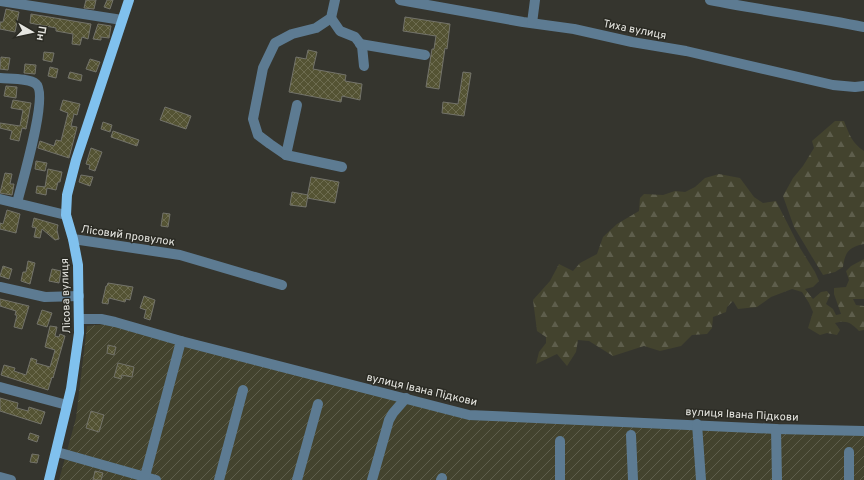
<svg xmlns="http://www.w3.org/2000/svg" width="864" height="480" viewBox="0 0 864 480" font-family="Overpass,sans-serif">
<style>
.forest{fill:url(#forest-firs)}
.garden{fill:url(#garden-furrows)}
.building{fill:url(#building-cross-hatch);stroke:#73736a}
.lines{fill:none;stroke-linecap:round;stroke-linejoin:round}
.minor{stroke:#5d7b92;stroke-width:10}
.major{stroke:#80c1ee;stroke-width:10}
.labels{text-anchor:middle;stroke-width:3;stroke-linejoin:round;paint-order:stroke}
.street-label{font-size:11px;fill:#e6e6e1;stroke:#2b2b24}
</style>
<defs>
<pattern id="forest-firs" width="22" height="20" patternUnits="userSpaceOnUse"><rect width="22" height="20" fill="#43432e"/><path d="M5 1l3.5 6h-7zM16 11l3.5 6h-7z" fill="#5e5e4c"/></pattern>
<pattern id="garden-furrows" width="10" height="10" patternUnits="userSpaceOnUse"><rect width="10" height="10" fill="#43432e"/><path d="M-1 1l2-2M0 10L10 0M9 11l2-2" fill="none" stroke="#5e5e4c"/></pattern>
<pattern id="building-cross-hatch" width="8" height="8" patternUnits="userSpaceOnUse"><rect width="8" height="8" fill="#545333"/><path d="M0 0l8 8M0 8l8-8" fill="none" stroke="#6d6c50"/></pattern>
</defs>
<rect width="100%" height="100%" fill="#35352e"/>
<!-- forest -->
<g class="forest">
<path d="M835,121H844C849,134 852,143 864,151V244C849,247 845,252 843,267L835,272L823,275L794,227L783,196L793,178L803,166L814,148L812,141Z"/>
<path d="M719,174L740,178L754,197L763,203L776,201L800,248L815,272L819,281L813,287L805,289L813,299L821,292L827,291L830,295L826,304L833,309L836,315L841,314L834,294V288L846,287L849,280L846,271L851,266L864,259V299H853L856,305L864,306V330L859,331C851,323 847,320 835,323L840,330L837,335L827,333L820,335L808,328L813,312L809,303L802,292L792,289L771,297L757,307L738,309L733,301L727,307L726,312L713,317L712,328L707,334L692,335L681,346L660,351L644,346L613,356L589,341L578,340L576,352L567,366L557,354L536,364L539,352L546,343V337L537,331L533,300L550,281L559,264L573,271L580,263L597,254L603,237L617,224L639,211L640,198L644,194L663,195L675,191L685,192L695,187L705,178Z"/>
</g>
<!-- garden -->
<polygon class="garden" points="106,324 467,419 864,434 864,480 59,480 76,418 87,326"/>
<!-- building -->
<g class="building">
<polygon points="86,0 96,0 94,9 84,8"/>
<polygon points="107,0 113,0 110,9 104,7"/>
<polygon points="6,9 19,12 15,32 0,29 0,22 3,22"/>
<polygon points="31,14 91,24 88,39 82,37 80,45 72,44 73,34 56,31 56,28 30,23"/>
<polygon points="405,17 450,24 447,49 445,48 439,89 426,87 432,49 434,49 436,36 403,31"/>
<polygon points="98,24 111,26 109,38 101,37 101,40 93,39"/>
<polygon points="308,50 317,52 313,69 346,75 345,81 362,84 360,100 342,96 341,102 289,92 296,57 306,59"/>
<polygon points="44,52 54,53 52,62 43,60"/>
<polygon points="1,57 10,58 8,70 0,69"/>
<polygon points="90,59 100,62 96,72 86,69"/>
<polygon points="25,64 36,65 35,74 24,73"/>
<polygon points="50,67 58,69 56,78 48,76"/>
<polygon points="70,72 82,75 81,81 68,78"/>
<polygon points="463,72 471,73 464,116 442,113 443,102 458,104"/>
<polygon points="6,86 17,87 16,98 4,96"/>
<polygon points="13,100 31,103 26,129 22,128 19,141 10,139 12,131 0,128 0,123 20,126 23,110 11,108"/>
<polygon points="63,100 80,104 77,115 74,114 71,126 77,127 69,158 38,148 40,141 54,146 56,140 61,141 68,113 60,110"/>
<polygon points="165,107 191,116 186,129 160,120"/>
<polygon points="103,122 112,125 110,132 101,129"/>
<polygon points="113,131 139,140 137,146 111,137"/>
<polygon points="91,148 102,152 95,171 89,169 90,165 86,164"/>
<polygon points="36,161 47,163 45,171 35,169"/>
<polygon points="48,169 62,172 60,182 58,182 56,190 47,188 46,195 36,193 37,186 45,187"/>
<polygon points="5,173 12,174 10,184 14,184 12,195 0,193"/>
<polygon points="81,175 93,177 90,186 79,182"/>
<polygon points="311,177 339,182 335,203 307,198"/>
<polygon points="292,192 308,195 306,207 290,205"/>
<polygon points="7,210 20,214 16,233 0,229 0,223 3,224"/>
<polygon points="163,213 170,214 168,227 161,226"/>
<polygon points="34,218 58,225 57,230 59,239 55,240 42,229 40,238 34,237 36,228 32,227"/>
<polygon points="28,261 35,263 30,284 21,281 23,272 26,272"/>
<polygon points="3,266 12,269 9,279 0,276"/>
<polygon points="52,269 61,271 59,283 49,281"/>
<polygon points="108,283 133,287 130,300 126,299 125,302 109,298 108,304 102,303 106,286 107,286"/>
<polygon points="144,296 155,300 150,320 144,318 146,310 140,308"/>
<polygon points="0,299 29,306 22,329 14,327 17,315 15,315 16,311 0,306"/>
<polygon points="42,310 52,313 47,327 37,324"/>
<polygon points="50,326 57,327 55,336 59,337 60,334 65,336 53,378 52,377 48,390 1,375 4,365 15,368 14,371 26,375 31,358 37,360 36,363 50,367 55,350 45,347"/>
<polygon points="108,345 116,347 114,355 107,353"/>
<polygon points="118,363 134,367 132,377 122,375 121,379 114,377"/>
<polygon points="0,398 18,403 17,408 28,411 29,407 45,412 41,424 0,411"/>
<polygon points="91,411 104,415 99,432 86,428"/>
<polygon points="30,433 39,436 37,442 28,439"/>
<polygon points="32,454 39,455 37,463 30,462"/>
<polygon points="95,471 103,473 101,480 93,480"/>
</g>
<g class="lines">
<!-- minor -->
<g class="minor">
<polyline points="335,0 331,18 316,28 292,34 275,43 263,68 253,119 258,135 270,144 286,155 342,167"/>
<polyline points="400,0 523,22 574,29 632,42 686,51 833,85 855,87 864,86"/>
<path d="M710,0C761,10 813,17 864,27"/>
<polyline points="0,1 122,20"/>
<polyline points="331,18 340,31 355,37 362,46 364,66"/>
<polyline points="532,23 535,0"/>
<polyline points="360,44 425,55"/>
<path d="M0,78C9,79 29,78 36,84C49,94 21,186 17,203"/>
<polyline points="286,155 297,105"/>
<polyline points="0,199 66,215"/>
<polyline points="73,239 180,255 282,285"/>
<polyline points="0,287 45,297 79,296"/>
<polyline points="80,319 101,319 115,322 181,341 469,415 776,429 864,431"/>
<polyline points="0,387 67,405"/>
<polyline points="697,424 701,480"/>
<polyline points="776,429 777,480"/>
<polyline points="631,435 633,480"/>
<polyline points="560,441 560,480"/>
<polyline points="57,452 156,480"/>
<polyline points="849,452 849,480"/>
<polyline points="0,477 11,480"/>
<polyline points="144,480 181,341"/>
<polyline points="219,480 243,390"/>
<polyline points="297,480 318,404"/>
<polyline points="372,480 389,420 393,413 406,398"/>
<polyline points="441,480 442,478"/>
</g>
<!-- major -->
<polyline class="major" points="49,480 71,389 79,333 78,265 73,239 66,215 67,195 76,160 129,0"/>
</g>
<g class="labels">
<!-- street labels -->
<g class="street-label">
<text transform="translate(635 29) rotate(11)" y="4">Тиха вулиця</text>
<text transform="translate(128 235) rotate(8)" y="4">Лісовий провулок</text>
<text transform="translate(65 296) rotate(-92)" y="4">Лісова вулиця</text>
<text transform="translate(422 389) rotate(13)" y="4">вулиця Івана Підкови</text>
<text transform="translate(742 414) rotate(3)" y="4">вулиця Івана Підкови</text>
</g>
</g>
<!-- north arrow -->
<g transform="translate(32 32) rotate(99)" stroke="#2b2b24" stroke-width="3" paint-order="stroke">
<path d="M0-3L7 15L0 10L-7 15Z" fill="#e6e6e1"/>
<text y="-6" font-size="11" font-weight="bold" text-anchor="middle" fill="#e6e6e1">Пн</text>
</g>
</svg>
